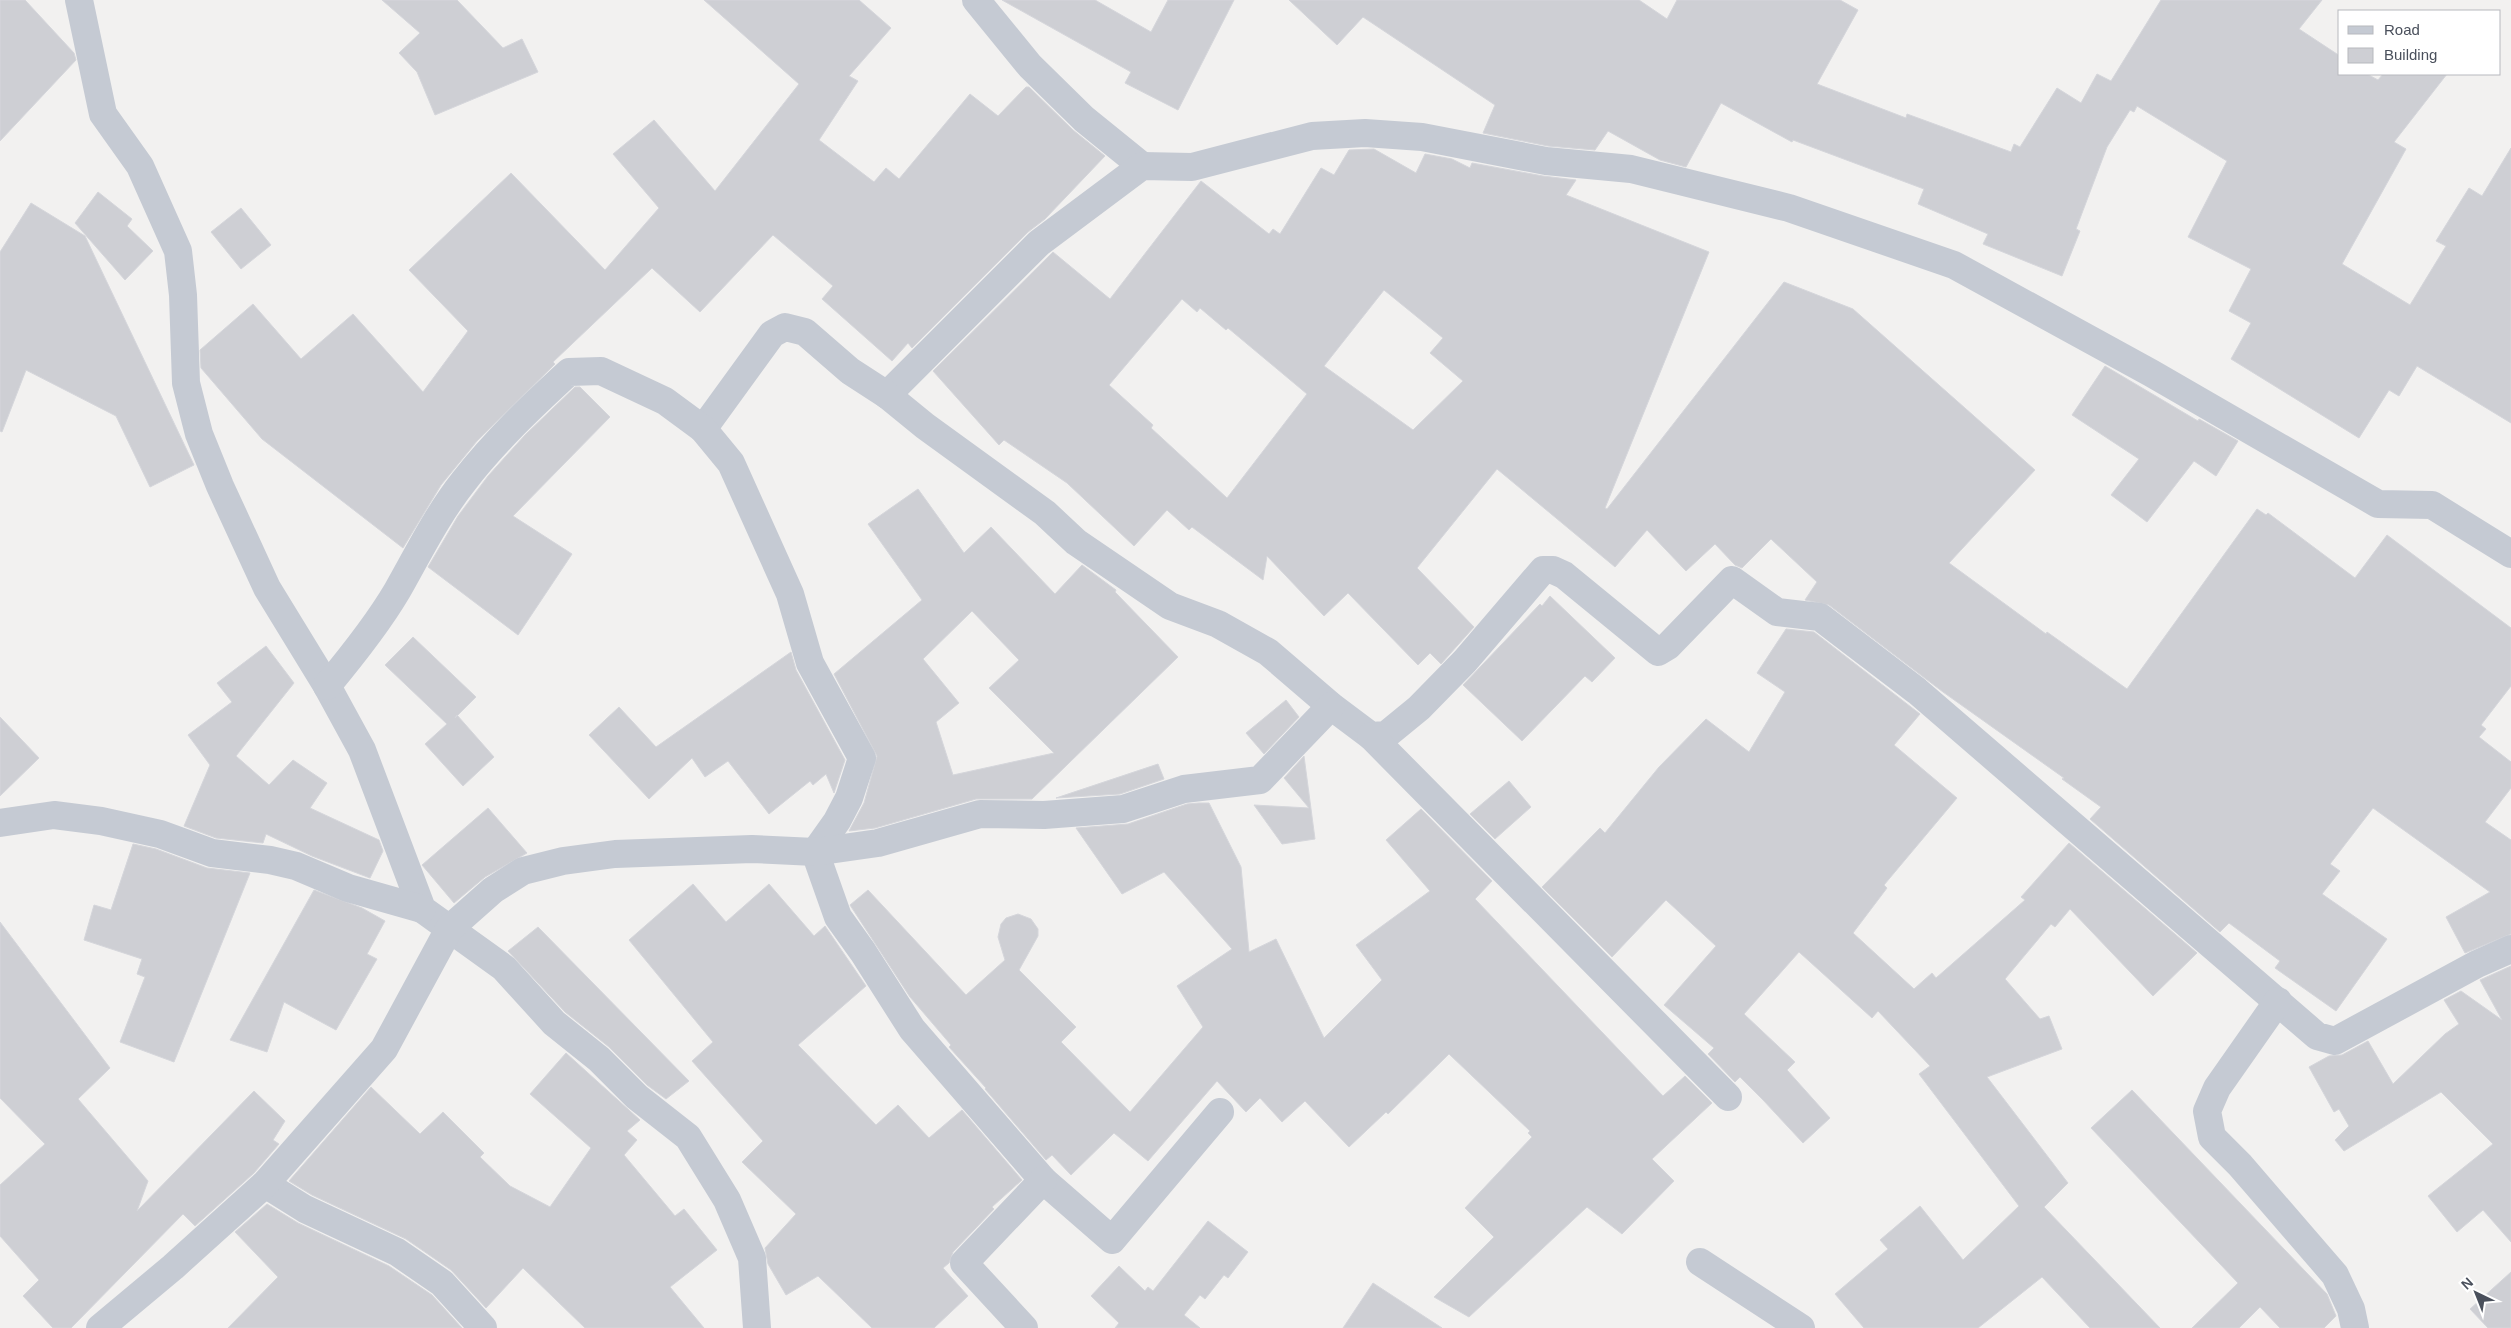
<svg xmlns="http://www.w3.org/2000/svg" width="2511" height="1328" viewBox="0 0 2511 1328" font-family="Helvetica,sans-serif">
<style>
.building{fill:#cecfd4;stroke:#d5d6db;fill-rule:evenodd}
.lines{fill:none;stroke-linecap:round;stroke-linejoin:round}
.street{stroke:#c5cad3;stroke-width:28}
</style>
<rect width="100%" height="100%" fill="#f2f1f0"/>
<!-- building -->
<g class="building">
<polygon points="0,0 25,0 74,53 76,60 0,141"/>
<polygon points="382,0 457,0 503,48 522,39 538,72 435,115 417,72 399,53 420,33"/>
<polygon points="704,0 859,0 891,28 849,76 858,81 819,140 874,182 886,168 899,179 970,94 998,116 1026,87 1029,87 1073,130 1105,156 1045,219 1028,232 912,348 908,343 892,361 822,299 833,286 773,235 700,312 652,268 553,362 555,364 477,441 441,485 403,548 262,439 201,368 200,350 253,304 301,359 353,314 423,392 468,331 409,270 511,173 605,270 659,208 613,154 654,120 715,191 799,84"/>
<polygon points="1002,0 1095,0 1151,32 1168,0 1234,0 1178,110 1125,83 1131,72"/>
<polygon points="1289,0 1639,0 1667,19 1677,0 1840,0 1858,10 1817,84 1906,118 1907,114 2011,152 2014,144 2020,147 2057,88 2081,103 2097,74 2111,81 2161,0 2322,0 2299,29 2340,56 2340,74 2367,74 2378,80 2383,74 2447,74 2394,142 2406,149 2342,264 2410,305 2446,246 2436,241 2469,188 2482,196 2511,148 2511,423 2417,366 2399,396 2389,390 2359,438 2231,359 2251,323 2229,311 2251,269 2188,237 2227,161 2137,106 2134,112 2130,110 2107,147 2076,229 2080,231 2062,276 1983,244 1988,234 1918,204 1924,189 1793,140 1792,142 1721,103 1686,167 1660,160 1608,131 1595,150 1548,146 1483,133 1495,105 1363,17 1337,45"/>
<path d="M1374,149L1416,173L1425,154L1452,159L1470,168L1472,163L1543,176L1576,180L1566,195L1709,252L1605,508L1607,509L1784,282L1853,309L2035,470L1949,563L2046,634L2047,632L2127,689L2257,509L2266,515L2268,513L2355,578L2387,535L2511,628V686L2481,725L2486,729L2479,737L2511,762V788L2485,822L2511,840V934L2465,953L2446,917L2490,892L2373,808L2330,864L2340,871L2322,894L2387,939L2336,1011L2275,968L2280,961L2229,923L2220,932L2090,819L2101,807L2062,779L2064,778L1943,692L1829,605L1805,600L1817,582L1771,539L1742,568L1735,565L1715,544L1686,571L1647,530L1615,567L1497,469L1417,568L1474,627L1441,664L1430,653L1418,665L1348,593L1324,616L1267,556L1263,580L1192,527L1189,530L1167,510L1134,546L1067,483L1004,440L999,445L933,371L1053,252L1110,299L1201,181L1269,234L1273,229L1280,234L1321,168L1334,175L1349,150ZM1384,290L1443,338L1430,353L1463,381L1413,430L1324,366ZM1182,299L1197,312L1200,308L1226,330L1228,328L1307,394L1227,498L1151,428L1153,425L1109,385Z"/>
<polygon points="98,192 132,219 127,226 153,251 125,280 75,223"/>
<polygon points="31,203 85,236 194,465 150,487 116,416 26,370 2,432 0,431 0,252"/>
<polygon points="241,208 271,245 241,269 211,232"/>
<polygon points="2105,366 2198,421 2199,419 2238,441 2216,476 2194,461 2147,522 2111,495 2139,459 2072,415"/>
<polygon points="575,387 580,387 610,417 513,516 572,554 518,635 428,567 458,516 488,476 525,435"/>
<path d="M918,489L964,553L991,527L1055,594L1082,565L1116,590L1115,592L1178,657L1032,799H976L875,828L849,831L864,803L877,756L834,674L922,600L868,524ZM972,611L1019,660L989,688L1054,753L953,775L936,722L959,703L923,659Z"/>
<polygon points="1550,596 1615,658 1592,682 1585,676 1522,741 1463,685 1540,604 1542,606"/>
<polygon points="1786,629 1814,632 1920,714 1894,745 1957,798 1884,885 1887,888 1853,933 1914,989 1932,973 1936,978 2025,900 2021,897 2069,843 2197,953 2153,996 2070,909 2055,927 2051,924 2005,979 2040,1019 2049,1016 2062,1049 1987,1077 2068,1183 2044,1207 2160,1328 2090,1328 2042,1277 1978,1328 1864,1328 1835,1294 1888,1249 1880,1240 1920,1206 1963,1260 2019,1206 1919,1074 1930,1066 1878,1011 1872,1018 1799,952 1744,1014 1795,1062 1787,1070 1830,1118 1803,1143 1763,1100 1740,1077 1735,1082 1708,1054 1714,1048 1664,1005 1716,946 1666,900 1612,957 1542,887 1600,828 1605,833 1659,767 1706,719 1749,752 1785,692 1757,673"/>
<polygon points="413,637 476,697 455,718 457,715 494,757 463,786 425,744 447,724 385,665"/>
<polygon points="266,646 294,683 236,756 269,785 293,760 327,783 310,808 379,840 383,851 370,878 312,856 266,834 263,843 216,838 184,826 210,765 188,735 232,702 217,683"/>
<polygon points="791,652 796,670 845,760 834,793 826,774 813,785 810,781 769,814 728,761 705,777 692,758 649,799 589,735 619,707 656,747"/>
<polygon points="1286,700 1299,717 1264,754 1246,733"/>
<polygon points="0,717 39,758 0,796"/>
<polygon points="1304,756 1315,839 1282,844 1254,805 1309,808 1284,778"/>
<polygon points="1158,764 1164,779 1120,794 1056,798"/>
<polygon points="1509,781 1531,807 1495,839 1470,814"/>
<polygon points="1199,803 1209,803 1241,867 1249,952 1276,939 1324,1038 1382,980 1356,945 1430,891 1386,840 1421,809 1492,881 1475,899 1663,1096 1685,1076 1712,1103 1652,1159 1674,1181 1622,1234 1587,1207 1469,1317 1434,1297 1494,1237 1465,1208 1532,1137 1528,1133 1530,1131 1449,1054 1388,1114 1386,1112 1349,1147 1305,1101 1282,1122 1260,1098 1246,1112 1217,1081 1148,1161 1114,1133 1071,1175 1052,1155 1046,1160 985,1089 986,1088 949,1047 951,1045 910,997 850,905 868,890 966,995 1005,960 998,937 1001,924 1006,918 1018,914 1031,919 1038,929 1038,936 1019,970 1076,1027 1061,1042 1130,1112 1203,1027 1177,986 1232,949 1164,872 1122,894 1076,828 1128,824 1187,804"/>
<polygon points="488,808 527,853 485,877 454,903 422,865"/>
<polygon points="133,844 156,849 207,868 250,873 174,1062 120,1042 145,977 137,974 142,959 84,940 94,905 111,910"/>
<polygon points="693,884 726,922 769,884 814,936 825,926 866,986 798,1045 876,1125 898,1105 929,1138 962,1110 1022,1180 992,1207 994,1209 953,1252 949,1263 943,1268 968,1296 934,1328 872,1328 818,1276 786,1295 768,1264 765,1248 796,1214 742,1162 763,1141 692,1061 713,1042 629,940"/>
<polygon points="314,890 362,908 385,921 367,954 377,959 336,1030 284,1002 267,1052 230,1040"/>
<polygon points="0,922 110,1068 78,1099 148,1181 137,1211 254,1091 285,1121 273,1140 279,1144 254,1173 195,1226 183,1214 71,1328 53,1328 23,1296 39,1280 0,1236 0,1185 45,1144 0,1098"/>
<polygon points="538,927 689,1081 666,1099 647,1085 609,1047 565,1012 508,951"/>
<polygon points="2511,966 2511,1242 2483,1210 2457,1232 2428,1196 2493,1144 2441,1092 2344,1151 2335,1140 2349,1126 2339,1109 2334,1112 2309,1067 2329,1056 2342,1055 2368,1041 2393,1084 2445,1034 2459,1024 2444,1000 2461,991 2502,1020 2480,980"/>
<polygon points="566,1053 640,1120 627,1131 637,1140 624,1155 675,1216 684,1209 717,1250 670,1287 704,1328 585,1328 523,1268 486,1308 451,1270 406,1239 312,1195 289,1181 371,1087 420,1134 443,1112 484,1153 480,1157 510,1186 550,1207 591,1148 530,1094"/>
<polygon points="2132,1090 2327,1294 2336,1316 2324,1328 2280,1328 2260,1307 2239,1328 2192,1328 2238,1283 2091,1128"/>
<polygon points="267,1204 298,1223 389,1266 432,1295 462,1328 228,1328 278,1277 235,1232"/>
<polygon points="1208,1221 1248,1252 1228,1278 1224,1275 1205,1299 1200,1295 1184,1315 1200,1328 1115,1328 1119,1323 1091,1296 1119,1266 1145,1291 1148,1287 1153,1291"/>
<polygon points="2511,1272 2511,1328 2488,1328 2470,1309"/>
<polygon points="1373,1283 1442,1328 1343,1328"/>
</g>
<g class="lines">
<!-- street -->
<g class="street">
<polyline points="79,0 103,114 140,166 178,251 183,295 186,383 199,434 220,486 267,588 327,686 362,750 422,909 504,968 554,1023 599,1059 637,1097 688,1137 727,1200 752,1258 757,1328"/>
<polyline points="976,0 1030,66 1084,119 1142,166"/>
<polyline points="887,395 1039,243 1142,166 1192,167 1312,136 1365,133 1422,137 1546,161 1631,169 1789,208 1954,265 2151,373 2378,504 2432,505 2511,554"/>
<polyline points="703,429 772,334 785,327 805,332 850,371 887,395 925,426 1045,513 1076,542 1170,606 1218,624 1268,652 1331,706 1371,736 1386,735 1419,708 1465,661 1543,570 1553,570 1564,575 1658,652 1668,646 1732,580 1777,612 1820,617 1917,691 2317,1036 2335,1041 2477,964 2511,949"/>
<path d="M327,686C352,656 377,625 397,591C418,554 437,515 464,481C495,441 532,406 569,372L601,371L665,401L703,429L731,463L790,594L810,663L862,758L849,798L837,821L815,852L838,917L863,952L912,1029L1043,1180L1112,1240L1220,1112"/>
<polyline points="1371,736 1728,1097"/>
<polyline points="0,823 54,815 101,821 160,834 212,853 270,860 296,866 348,888 422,909"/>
<polyline points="2278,1001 2217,1088 2207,1111 2212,1137 2240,1165 2335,1275 2351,1309 2355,1328"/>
<polyline points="265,1184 305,1209 397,1252 442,1283 483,1328"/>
<polyline points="1700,1262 1801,1328"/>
<polyline points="100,1328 173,1267 265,1184 384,1049 449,929 493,890 523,871 563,861 615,854 752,849 815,852 878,843 980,814 1044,815 1123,809 1184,789 1260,780 1331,706"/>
<polyline points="1024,1328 964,1263 1043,1180"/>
</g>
</g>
<!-- legend -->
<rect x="2338" y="10" width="162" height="65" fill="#ffffff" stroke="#b7b9be"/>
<rect x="2348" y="26" width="25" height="8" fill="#c5cad3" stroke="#b7b9be"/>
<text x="2384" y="35" font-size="15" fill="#4a505c">Road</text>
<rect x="2348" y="48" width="25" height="15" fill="#cecfd4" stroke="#b7b9be"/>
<text x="2384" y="60" font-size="15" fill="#4a505c">Building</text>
<!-- north arrow -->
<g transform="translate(2476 1293) rotate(317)" stroke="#ffffff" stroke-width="4" paint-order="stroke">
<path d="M0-4L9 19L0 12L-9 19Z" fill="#4a505c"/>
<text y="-8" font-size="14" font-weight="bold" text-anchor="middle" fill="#4a505c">N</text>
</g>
</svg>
